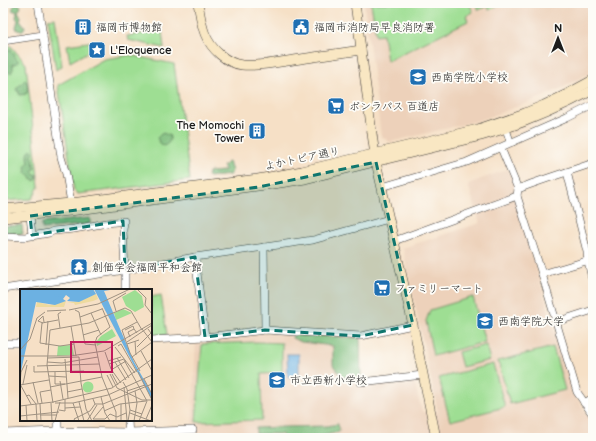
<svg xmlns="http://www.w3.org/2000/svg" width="596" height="441" viewBox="0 0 596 441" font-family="'Balsamiq Sans','Klee One',sans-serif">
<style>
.built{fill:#edd1ba}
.green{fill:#9ede93;stroke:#5d7d58}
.forest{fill:#7ebd7d;stroke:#4d6c4c}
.water{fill:#6cb1e2;stroke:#44667f}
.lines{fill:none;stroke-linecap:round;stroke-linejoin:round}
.street-casing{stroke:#3d3936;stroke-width:8}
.secondary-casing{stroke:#3d3936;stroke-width:10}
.street{stroke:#fff;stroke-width:7}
.secondary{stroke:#f9e7c3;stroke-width:9}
.marked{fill:#0f766e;fill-opacity:0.2;stroke:#0f766e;stroke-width:3;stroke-dasharray:8 5;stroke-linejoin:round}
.labels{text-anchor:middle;stroke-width:3.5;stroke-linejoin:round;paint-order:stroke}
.poi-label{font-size:11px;fill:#1c1c1c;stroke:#fdfcf7;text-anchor:start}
.street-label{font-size:11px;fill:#1c1c1c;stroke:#fdfcf7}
.inset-river{fill:none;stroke:#6cb1e2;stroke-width:2}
.inset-road{fill:none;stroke:#9f9282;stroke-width:1}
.view{fill:#c2185b;fill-opacity:0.15;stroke:#c2185b;stroke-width:2}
.inset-edge{fill:none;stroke:#1c1c1c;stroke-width:2}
</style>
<rect width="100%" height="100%" fill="#fdfcf7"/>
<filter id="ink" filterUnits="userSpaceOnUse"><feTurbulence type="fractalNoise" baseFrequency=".025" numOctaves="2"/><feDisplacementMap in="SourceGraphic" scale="8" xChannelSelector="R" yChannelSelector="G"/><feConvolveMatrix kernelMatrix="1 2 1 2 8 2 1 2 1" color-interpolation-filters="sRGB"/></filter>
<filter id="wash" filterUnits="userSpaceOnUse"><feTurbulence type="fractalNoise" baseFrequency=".012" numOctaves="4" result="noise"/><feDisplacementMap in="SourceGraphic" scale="16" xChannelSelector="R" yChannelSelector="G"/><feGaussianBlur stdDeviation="0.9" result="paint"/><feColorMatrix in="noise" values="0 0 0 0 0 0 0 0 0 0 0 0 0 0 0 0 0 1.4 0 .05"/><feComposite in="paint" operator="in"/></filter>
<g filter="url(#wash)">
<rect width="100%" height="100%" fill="#f6e0c6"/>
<!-- built -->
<g class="built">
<polygon points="364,3 593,3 593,71 562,88 540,98 497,114 477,121 390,142 381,136"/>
<polygon points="508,169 516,189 516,201 574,395 587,414 593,422 593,438 131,438 133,433 192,431 196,340 265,333 360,338 360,361 361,382 412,379 414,381 422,412 438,412 403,248 480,223 468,184"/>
</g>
<!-- green -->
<g class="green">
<polygon points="371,3 469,3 473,12 466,16 468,21 387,61 383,34 376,35"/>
<polygon points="475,3 504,3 489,10 487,6 479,10"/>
<polygon points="55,18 62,66 56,70 48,19"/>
<polygon points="162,31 164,48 128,40 127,36"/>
<polygon points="102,40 102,44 70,62 67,45"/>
<polygon points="11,46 26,64 39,186 32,199 3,201 3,47"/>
<polygon points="130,55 174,64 190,180 78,194 74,191 58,85 104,59"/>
<polygon points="161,295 167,335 151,337 151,297"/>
<polygon points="473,297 485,342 433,356 426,321 430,310"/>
<polygon points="258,342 282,343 282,373 261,374 262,420 196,422 202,344"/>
<polygon points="486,345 490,360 462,367 458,352"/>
<polygon points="553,347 565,390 510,404 498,361"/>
<polygon points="493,364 505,407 450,421 439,378"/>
</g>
<!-- forest -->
<g class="forest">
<polygon points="15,3 18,3 21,6 20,9 18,11 21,17 20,20 24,25 25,27 23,30 21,31 17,30 16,27 18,20 16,18 17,11 14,11 12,10 13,7 16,4"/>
<path d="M3,48H7L8,50L11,49L12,53H14L15,57L18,60V63L13,64V69L11,73C9,72 8,72 7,72C5,70 4,56 5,53L3,52Z"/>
<polygon points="25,80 27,82 28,89 26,94 20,95 19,94 19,91 17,91 16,89"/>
<path d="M164,133L165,134L169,135C172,140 168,145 163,146L160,143L157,138L161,134Z"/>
<path d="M31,149L33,151L32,157L34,160L33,161L34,165V166L35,169L32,171L33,173L37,175V178L35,181L32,179L30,175L26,174L25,172L26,170L25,167L29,162C28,158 27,152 31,149Z"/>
<path d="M228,162L230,163V166L232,170L230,175H227L226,174C222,178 215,175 210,177L207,176L208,173L211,171L213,172L224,171L225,169L223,166Z"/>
<polygon points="90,218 90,224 42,229 42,223"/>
<polygon points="22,225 23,234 3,234 3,226"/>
<polygon points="293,334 360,338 361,377 342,377 333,365 333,346 301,342 292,338"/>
<polygon points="338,424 339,432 317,437 283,438 282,434 256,434 256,428 283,427 327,426"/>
</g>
<!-- water -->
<polygon class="water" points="287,354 299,354 299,378 288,378"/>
</g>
<g filter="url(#ink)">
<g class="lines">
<!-- street casing -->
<g class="street-casing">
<g id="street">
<polyline points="38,3 61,157 66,174 71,203"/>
<polyline points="3,41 43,35"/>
<polyline points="506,129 510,141 513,142"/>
<polyline points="501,148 518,189 517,196 542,274 577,392 593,415"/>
<polyline points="567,172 587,252 588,261 593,284"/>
<polyline points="382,187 467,162 567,118 593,105"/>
<path d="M518,189C543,179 568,172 593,163"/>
<polyline points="30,216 32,235"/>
<polyline points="3,236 25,237 49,233 53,231 74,229 107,223 124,221 123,230 125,270 125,290"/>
<polyline points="394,241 517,196"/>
<polyline points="264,247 265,330"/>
<polyline points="195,257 205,337"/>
<polyline points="542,274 593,259"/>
<polyline points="3,289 125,270 195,257 313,240 389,219"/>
<polyline points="556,322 593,310"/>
<polyline points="151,340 205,337 265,330 361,336 413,325"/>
<polyline points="3,343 21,343"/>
<polyline points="361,382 423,375"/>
<polyline points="584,403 593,398"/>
<polyline points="58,420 58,431"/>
<polyline points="128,420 129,438"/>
<polyline points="3,433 58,431 129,432 193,430"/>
</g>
</g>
<!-- secondary casing -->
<g class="secondary-casing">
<g id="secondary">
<path d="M198,3C200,13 201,24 205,34C211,49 226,63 242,65C250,66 259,65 267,64L361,50"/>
<polyline points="355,3 373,141 376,162 413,325 436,438"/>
<polyline points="3,209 71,203 258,179 302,171 478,129 525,113 544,105 567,94 593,80"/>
<path d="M3,218L70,211L280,183L305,179L481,136C520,125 557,109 593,90"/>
</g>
</g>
<!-- street -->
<use href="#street" class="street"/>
<!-- secondary -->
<use href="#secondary" class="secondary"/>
</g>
</g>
<!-- marked area -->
<path class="marked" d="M376,162L413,325L361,336L265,330L205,337L195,257L125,270L123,221L32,235L30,216L259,187Z"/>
<!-- icons -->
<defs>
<g id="building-square" transform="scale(0.9)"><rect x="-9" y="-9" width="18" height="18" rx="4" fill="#1f6fb2" stroke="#fdfcf7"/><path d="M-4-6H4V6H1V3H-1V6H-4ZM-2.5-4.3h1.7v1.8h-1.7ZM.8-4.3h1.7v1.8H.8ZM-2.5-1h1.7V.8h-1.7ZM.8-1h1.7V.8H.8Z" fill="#fff"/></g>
<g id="civic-square" transform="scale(0.9)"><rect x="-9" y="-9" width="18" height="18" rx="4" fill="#1f6fb2" stroke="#fdfcf7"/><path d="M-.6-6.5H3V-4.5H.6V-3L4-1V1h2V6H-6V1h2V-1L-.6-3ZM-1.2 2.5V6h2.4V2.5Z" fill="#fff"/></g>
<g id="sight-square" transform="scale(0.9)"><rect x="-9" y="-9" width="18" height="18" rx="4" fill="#1f6fb2" stroke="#fdfcf7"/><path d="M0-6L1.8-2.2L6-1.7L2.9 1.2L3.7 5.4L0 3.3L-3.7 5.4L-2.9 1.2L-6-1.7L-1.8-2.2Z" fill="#fff"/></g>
<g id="school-square" transform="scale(0.9)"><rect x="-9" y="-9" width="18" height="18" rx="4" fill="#1f6fb2" stroke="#fdfcf7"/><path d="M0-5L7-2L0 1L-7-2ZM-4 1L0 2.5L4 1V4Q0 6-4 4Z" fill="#fff"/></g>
<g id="supermarket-square" transform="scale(0.9)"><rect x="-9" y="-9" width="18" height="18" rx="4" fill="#1f6fb2" stroke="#fdfcf7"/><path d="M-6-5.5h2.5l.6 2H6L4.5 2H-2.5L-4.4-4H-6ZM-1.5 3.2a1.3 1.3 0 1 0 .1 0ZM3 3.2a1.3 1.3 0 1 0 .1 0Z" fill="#fff"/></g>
<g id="temple-square" transform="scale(0.9)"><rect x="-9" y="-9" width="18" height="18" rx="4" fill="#1f6fb2" stroke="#fdfcf7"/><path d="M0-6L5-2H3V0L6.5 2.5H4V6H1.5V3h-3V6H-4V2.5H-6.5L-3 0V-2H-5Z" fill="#fff"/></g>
<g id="university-square" transform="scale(0.9)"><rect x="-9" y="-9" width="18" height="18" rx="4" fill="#1f6fb2" stroke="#fdfcf7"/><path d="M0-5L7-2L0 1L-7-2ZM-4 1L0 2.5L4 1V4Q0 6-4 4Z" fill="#fff"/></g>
</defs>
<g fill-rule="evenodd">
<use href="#building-square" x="83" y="27"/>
<use href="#civic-square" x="301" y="27"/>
<use href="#sight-square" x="97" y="50"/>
<use href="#school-square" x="418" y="77"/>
<use href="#supermarket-square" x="336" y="106"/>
<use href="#building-square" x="257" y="131"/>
<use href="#temple-square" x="79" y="267"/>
<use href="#supermarket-square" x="382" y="288"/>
<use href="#university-square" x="485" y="321"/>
<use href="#school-square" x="277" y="380"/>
</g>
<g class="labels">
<!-- poi labels -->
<g class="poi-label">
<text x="96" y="31">福岡市博物館</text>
<text x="314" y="31">福岡市消防局早良消防署</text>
<text x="110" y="54">L'Eloquence</text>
<text x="431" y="81">西南学院小学校</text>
<text x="349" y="110">ボンラパス 百道店</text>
<text x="244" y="129" text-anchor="end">The Momochi<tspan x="244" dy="13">Tower</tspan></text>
<text x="92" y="271">創価学会福岡平和会館</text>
<text x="395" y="292">ファミリーマート</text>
<text x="498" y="325">西南学院大学</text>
<text x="290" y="384">市立西新小学校</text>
</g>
<!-- street labels -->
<g class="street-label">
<text transform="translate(302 158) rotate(-12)" y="4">よかトピア通り</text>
</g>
</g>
<!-- overview -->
<g transform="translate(20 289)">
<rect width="132" height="132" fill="#f6e0c6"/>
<path d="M115,1L122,7L124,18L115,23L106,17L102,8ZM103,20L112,24L96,31L94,24ZM92,40L96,47L77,57L76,53L81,47ZM52,56L54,66L37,67L38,57ZM62.5 98a5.5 5.5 0 1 1 11 0a5.5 5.5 0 1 1-11 0Z" fill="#9ede93"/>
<path d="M76,5L78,10L73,12L55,16L54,14H47L60,12ZM46,12L44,18H16L17,13L30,16Z" fill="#eeda9e"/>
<path d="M0,0H73L76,5L59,13L47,12L50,9L46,6L43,10L46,12L35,16L16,13L0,87ZM74,0H96L84,2L114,73L132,105V111Z" fill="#6cb1e2"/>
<path class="inset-river" d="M34,0L36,6L43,7"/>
<path class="inset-road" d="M117,0L126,9L125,16L132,25M82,19L90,38L77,48L75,54L82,88L96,123V132M49,21L78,15L110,0M55,21L59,23L65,55L76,56M27,22L46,21M96,22L93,12L106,4M71,24L81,46M60,28L82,20M38,31L22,34L20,54L40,57L54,55M117,33L102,41L110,64L120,82M23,34L18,32L23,27L24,33M51,37L56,67M40,39L38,25L41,23M122,40L132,53M105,41L113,37L114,40M63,46L79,41M110,48L108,43L114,40L117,44M115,52L116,66M107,53L132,36M107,55L119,51M26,56L28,32M98,57L101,55L117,83M95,58L115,84M117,58L131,44L128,40M0,61L10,50L17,29L25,23M121,62L132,82M85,63L91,80L101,94M0,67H50L84,62L132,34M112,68L132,53M27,69L59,68L61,94L66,120L72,132M97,69L109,89M45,70L48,109M7,71L1,83L0,95L11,115M104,71L127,112L119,132M88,72L101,68M27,73L42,74L78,68M95,73L106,91M89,75L104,70M14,77V83L64,82M17,77L79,75M91,81L106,72M35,83V95H45M118,83L132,111M90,85L97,99L122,111H132M92,85L98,96M87,86L93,98M29,87L46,88M124,90L132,105M40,92L43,110M13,93L18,114M103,93L107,100L110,121L108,132M3,95L7,76M0,96L29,91M30,98L82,88M104,98L107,131M107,102L125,96M47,103L62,100M6,107L9,106L16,115M81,108L85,124L90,132M73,110L75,115H83L132,95M59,113L64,132M22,114L20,103L31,101M31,114L32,132M33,114L27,76L30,41L69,34L105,19L111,22L122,41M35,114H53L88,106L132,86M53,114L59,132M16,115L17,132M20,115L21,132M6,116L7,132M0,117L33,113L92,99L132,70M45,119L60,118M39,121L45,122V110M110,121L122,125M84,122L100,115L126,112M110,124L131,132L132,127M20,126H37M0,127L39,123M73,130H85L90,125L97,128L106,124M73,130L83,118M126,130L132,116M35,132L40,113M55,132L54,130L70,122L75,115M67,132L77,116M101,132V115M114,132L117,114L115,102"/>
<path class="view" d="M51,53H92V83H51Z"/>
<rect width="132" height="132" class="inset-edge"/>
</g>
<!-- margin -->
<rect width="596" height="441" fill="none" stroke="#fdfcf7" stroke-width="16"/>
<!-- north arrow -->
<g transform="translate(558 38)" stroke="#fdfcf7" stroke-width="3" paint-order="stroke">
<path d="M0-3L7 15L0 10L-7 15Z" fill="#1c1c1c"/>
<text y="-6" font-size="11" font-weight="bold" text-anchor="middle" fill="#1c1c1c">N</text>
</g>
</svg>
